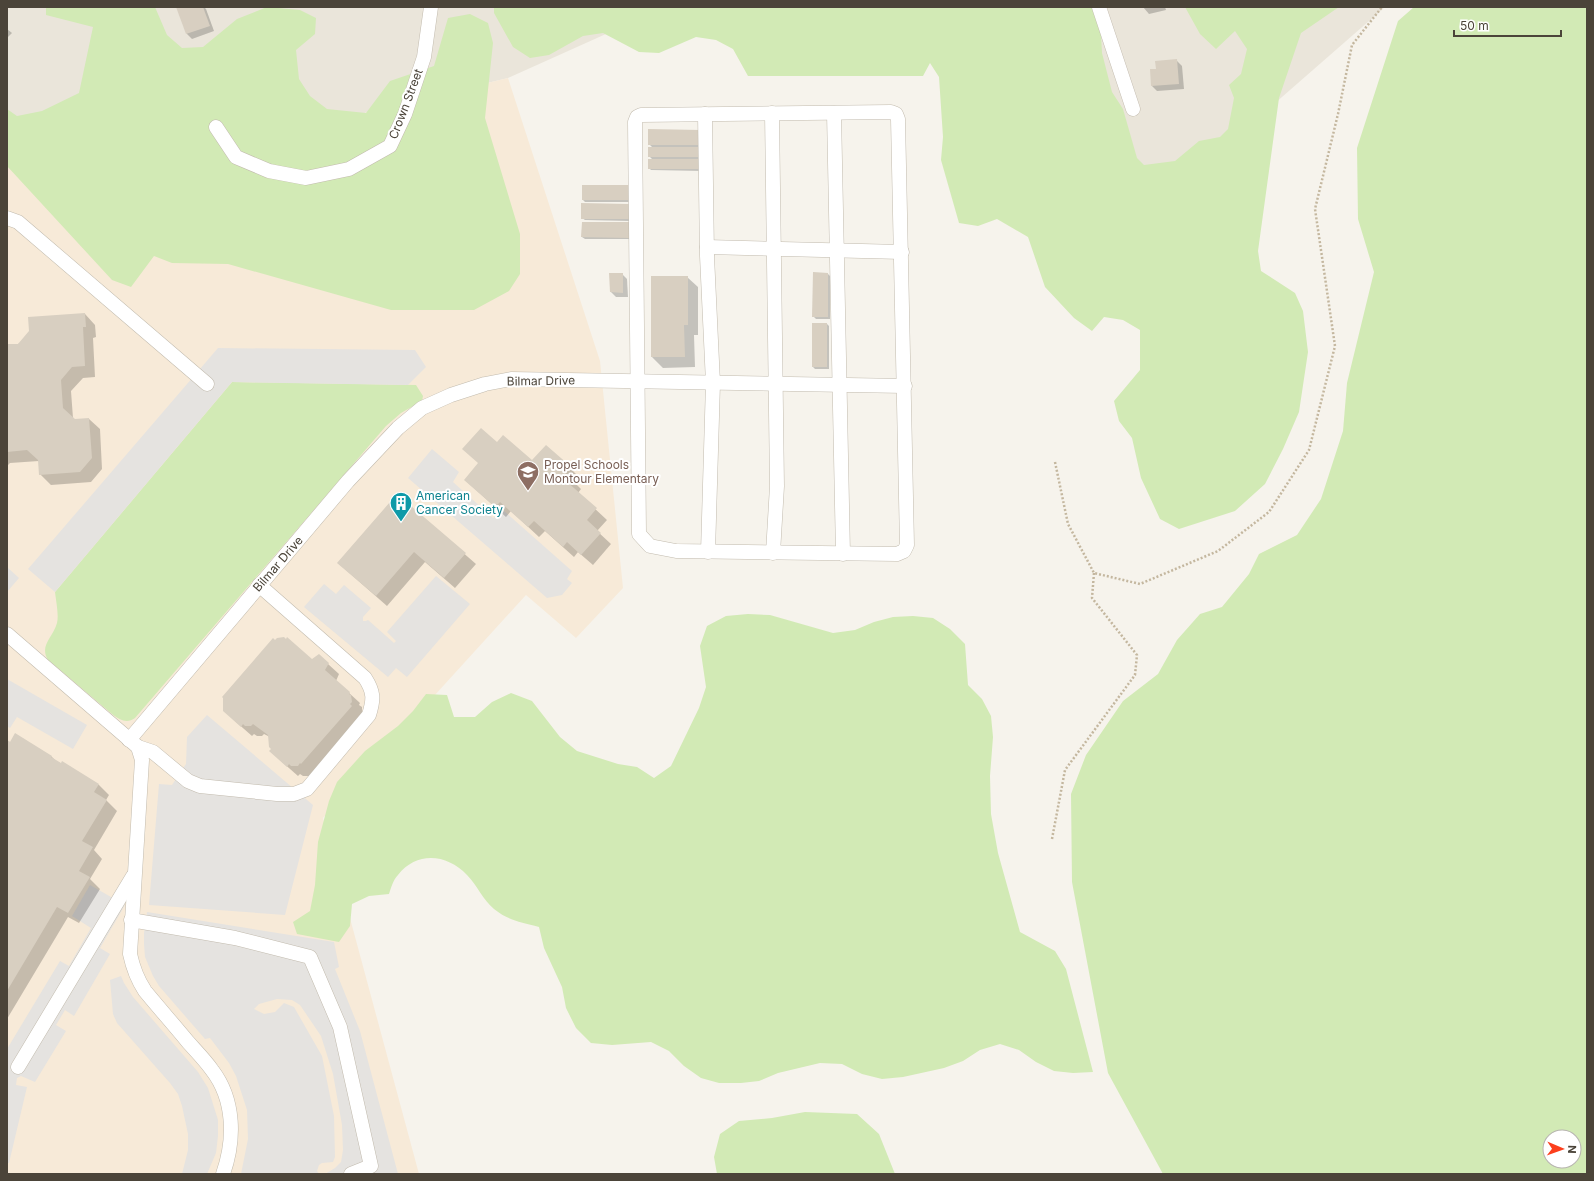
<svg xmlns="http://www.w3.org/2000/svg" width="1594" height="1181" viewBox="0 0 1594 1181" font-family="Inter,sans-serif">
<style>
.residential{fill:#eae5da}
.commercial{fill:#f7ead8}
.green{fill:#d2eab5;fill-rule:evenodd}
.parking{fill:#e5e3e0}
.shadow{fill:#0003}
.building{fill:#d8cfc1}
.lines{fill:none;stroke-linecap:round;stroke-linejoin:round}
.minor-casing{stroke:#c2bbae;stroke-width:15}
.path{stroke:#c4b79f;stroke-width:2.5;stroke-dasharray:2 2;stroke-linecap:butt}
.minor{stroke:#fff;stroke-width:14}
.labels{text-anchor:middle;stroke-width:4;stroke-linejoin:round;paint-order:stroke}
.street-label{font-size:12px;fill:#4b4439;stroke:#fff}
.education-label{font-size:12px;fill:#785e54;stroke:#fff;text-anchor:start}
.culture-label{font-size:12px;fill:#0d838f;stroke:#fff;text-anchor:start}
</style>
<rect width="100%" height="100%" fill="#f6f3ec"/>
<!-- residential -->
<g class="residential">
<polygon points="7,7 666,7 508,78 36,193 7,163"/>
<polygon points="974,7 1385,7 1196,172 1124,171"/>
</g>
<!-- commercial -->
<polygon class="commercial" points="508,78 600,361 623,588 576,638 526,595 323,818 419,1174 7,1174 7,163 37,193"/>
<!-- green -->
<g class="green">
<polygon points="46,7 155,7 167,35 182,48 203,47 237,19 267,7 300,10 316,18 315,34 296,50 299,79 310,96 327,109 366,113 390,81 434,66 448,18 470,14 488,23 493,43 485,118 520,234 520,274 509,291 474,310 391,310 228,264 172,263 154,256 131,287 112,280 7,166 7,109 17,116 42,111 79,93 93,27 46,15"/>
<polygon points="494,7 1096,7 1100,15 1102,53 1112,92 1123,109 1137,158 1144,165 1175,161 1199,141 1220,137 1228,129 1234,98 1229,85 1241,74 1247,49 1235,31 1216,49 1200,34 1185,7 1339,7 1301,33 1279,98 1258,251 1261,271 1295,293 1303,311 1308,352 1299,412 1283,449 1265,484 1235,511 1179,529 1160,519 1141,478 1132,438 1119,421 1114,401 1140,370 1140,330 1123,320 1104,317 1092,331 1074,318 1045,287 1028,237 997,219 978,226 959,223 941,160 943,137 939,77 930,63 923,76 748,76 733,49 716,40 696,37 659,53 639,52 603,33 583,36 549,55 530,58 513,47 494,13"/>
<path d="M1414,7H1587V1174H1163L1108,1073L1072,882L1071,794L1086,755L1123,701L1158,674L1177,640L1200,614L1222,607L1249,574L1259,554L1297,535L1321,499L1343,431L1347,383L1374,272L1358,219L1357,148L1398,21ZM1550,1137H1574V1161H1550Z"/>
<path d="M232,382L416,385L423,396L422,401L401,413L386,426L135,718C127,724 120,720 112,714L48,660C39,645 53,638 57,623C59,615 56,601 55,592Z"/>
<path d="M748,614L770,615L833,633L855,630L874,622L893,617L913,616L933,618L950,629L965,644L968,685L982,699L991,716L993,737L990,776L991,814L998,853L1020,932L1055,951L1066,969L1093,1072L1073,1073L1054,1071L1036,1062L1019,1050L1000,1044L980,1050L963,1061L944,1068L903,1077L882,1079L862,1074L842,1064L820,1063L778,1073L759,1081L741,1083H719L701,1078L684,1066L669,1051L651,1042L612,1045L591,1043L576,1028L566,1008L562,987L544,948L539,927C521,922 509,921 494,909C483,900 477,885 467,875C447,854 417,851 398,875C393,880 391,888 389,894L369,896L352,904L350,926L339,942L297,934L293,922L310,911L315,885L318,842L329,801L337,782L365,751L398,726L413,711L426,694L447,695L454,717H475L492,702L511,693L532,701L560,737L577,751L618,764L637,767L654,778L671,766L699,708L706,687L700,646L707,626L726,616Z"/>
<polygon points="805,1112 857,1114 879,1134 895,1174 717,1174 714,1157 720,1134 739,1121 772,1118"/>
</g>
<!-- parking -->
<g class="parking">
<polygon points="218,348 415,350 426,367 408,385 232,382 55,592 28,569"/>
<polygon points="432,449 459,472 453,482 493,518 504,511 572,571 567,579 572,583 562,595 547,598 408,478"/>
<polygon points="7,567 19,578 7,592"/>
<polygon points="436,576 470,604 407,677 396,668 388,677 304,607 324,584 336,594 344,585 371,608 363,617 363,621 366,621 368,620 394,643 396,641 387,632"/>
<polygon points="7,679 87,725 73,749 17,717 10,728 7,726"/>
<polygon points="207,715 313,805 285,915 149,905 159,784 172,785 186,764 187,737"/>
<polygon points="90,885 125,905 100,948 110,954 74,1016 65,1010 56,1025 66,1031 35,1082 21,1076 17,1078 16,1085 27,1087 9,1163 7,1163 7,1049 60,961 69,966 91,928 72,916"/>
<polygon points="147,912 334,942 339,967 335,969 360,1031 398,1174 325,1174 335,1168 341,1162 343,1150 342,1125 333,1074 321,1036 300,1005 292,1000 277,999 259,1004 254,1009 264,1014 275,1012 284,1003 294,1007 322,1056 334,1116 335,1157 333,1162 322,1163 319,1165 317,1171 319,1174 241,1174 248,1139 247,1110 236,1076 229,1063 210,1038 205,1039 159,986 153,976 145,957 144,944 144,933"/>
<polygon points="121,976 124,983 133,997 198,1072 208,1088 218,1120 218,1136 216,1153 207,1174 182,1174 188,1150 188,1134 182,1106 178,1094 170,1083 117,1023 113,1014 110,980"/>
</g>
<!-- shadow -->
<g class="shadow">
<polygon points="180,7 204,7 206,9 214,31 192,39 187,34"/>
<polygon points="1143,7 1165,7 1166,10 1149,14"/>
<polygon points="7,29 12,33 7,38"/>
<polygon points="1177,61 1182,66 1184,89 1157,91 1152,86 1157,70"/>
<polygon points="700,131 702,159 698,159 702,162 702,171 651,170 649,168 653,160 649,156 653,148 649,144"/>
<polygon points="628,186 631,202 585,202 583,200"/>
<polygon points="628,205 630,221 585,220 582,218"/>
<polygon points="628,223 631,226 631,239 585,239 582,237"/>
<polygon points="610,274 622,274 627,279 628,297 616,297 611,292"/>
<polygon points="828,274 830,276 830,319 816,319 813,316"/>
<polygon points="687,277 698,287 698,335 694,335 695,367 663,368 652,357"/>
<polygon points="85,314 95,325 96,337 93,338 95,377 83,378 71,391 73,418 75,420 89,419 100,429 102,469 91,482 51,485 40,474 39,461 10,463 7,466 7,345 18,344"/>
<polygon points="827,324 829,326 829,369 815,369 813,367"/>
<polygon points="497,444 532,462 568,466 578,476 574,482 581,489 578,493 607,520 597,531 611,544 593,565 578,552 574,557 545,531 539,537 511,511 506,517 465,480"/>
<polygon points="397,495 476,564 455,588 425,562 387,606 338,563"/>
<polygon points="312,660 328,664 339,674 336,681 360,703 359,705 362,707 362,713 309,776 303,776 300,774 298,776 281,761 272,749 270,737 264,734 262,736 257,736 254,734 252,736 235,721"/>
<polygon points="7,741 51,756 56,761 62,764 62,763 99,785 109,795 106,800 117,811 94,850 102,859 90,879 100,889 79,923 68,917 7,1019"/>
</g>
<!-- building -->
<g class="building">
<polygon points="176,7 203,7 210,26 186,34"/>
<polygon points="1177,59 1179,84 1151,86 1150,69 1156,69 1155,61"/>
<polygon points="648,129 701,130 701,145 648,145"/>
<rect x="648" y="147" width="52" height="10"/>
<rect x="648" y="159" width="52" height="10"/>
<rect x="582" y="185" width="47" height="15"/>
<polygon points="581,203 629,204 629,219 581,219"/>
<polygon points="582,222 629,222 629,238 581,237"/>
<polygon points="813,272 828,273 828,317 812,317"/>
<polygon points="609,273 623,273 623,293 610,292"/>
<polygon points="651,276 688,276 688,325 684,325 685,357 651,357"/>
<polygon points="85,313 86,327 83,327 85,366 72,367 61,380 63,408 75,419 89,418 92,458 80,472 39,475 38,460 27,450 7,452 7,344 18,344 29,331 28,317"/>
<rect x="812" y="323" width="15" height="44"/>
<polygon points="481,428 497,442 503,435 532,460 546,445 569,465 563,471 571,478 567,482 597,508 587,520 601,533 581,555 567,542 563,547 534,521 528,527 500,502 495,507 464,480 478,463 462,449"/>
<polygon points="397,494 466,553 444,578 414,552 376,596 337,563"/>
<polygon points="284,637 286,639 287,637 312,659 319,654 329,663 325,670 350,692 349,694 351,695 352,702 350,704 352,706 301,764 300,763 298,766 291,766 289,764 287,767 269,751 271,749 269,747 268,735 253,724 251,726 245,726 243,724 241,727 223,711 223,698 222,697 273,638 275,640 277,638"/>
<polygon points="15,733 52,756 51,757 61,763 62,761 99,784 94,792 107,800 82,841 93,847 79,871 90,877 68,913 57,907 7,991 7,740 10,742"/>
</g>
<g class="lines">
<!-- minor casing -->
<g class="minor-casing">
<g id="minor">
<polyline points="1099,7 1133,109"/>
<polygon points="891,112 896,114 898,119 907,545 904,551 897,554 676,551 650,546 639,534 635,122 637,117 641,115"/>
<polyline points="772,113 777,486 773,553"/>
<polyline points="834,113 843,554"/>
<polyline points="705,114 707,256 713,383 708,552"/>
<polyline points="216,127 236,157 269,171 306,178 349,169 390,146 405,114 424,57 431,7"/>
<polyline points="7,218 18,222 207,384"/>
<polyline points="707,247 902,252"/>
<path d="M7,634L138,747L142,760L130,954C133,968 137,979 145,991C159,1008 174,1025 188,1042C196,1051 205,1060 212,1070C235,1100 235,1140 223,1174"/>
<polyline points="129,740 348,481 398,428 422,408 451,395 485,384 511,379 905,386"/>
<path d="M138,747L153,752L188,781L200,786L277,794H294L307,789L369,715C374,699 374,692 365,678L259,585"/>
<polyline points="131,920 235,938 310,957 340,1027 371,1166 351,1174"/>
<polyline points="18,1067 133,876"/>
</g>
</g>
<!-- path -->
<g class="path">
<polyline points="1055,462 1068,524 1094,573 1140,584 1218,551 1269,512 1309,450 1335,346 1315,209 1338,114 1352,45 1382,7"/>
<polyline points="1052,839 1065,770 1135,675 1137,655 1092,598 1094,573"/>
</g>
<!-- minor -->
<use href="#minor" class="minor"/>
</g>
<!-- icons -->
<defs>
<g id="school-pin" transform="scale(1.15)"><path d="M0 17L-7.5 6A9.5 9.5 0 1 1 7.5 6Z" fill="#8d6e63" stroke="#fff"/><path d="M0-5L7-2L0 1L-7-2ZM-4 1L0 2.5L4 1V4Q0 6-4 4Z" fill="#fff"/></g>
<g id="building-pin" transform="scale(1.15)"><path d="M0 17L-7.5 6A9.5 9.5 0 1 1 7.5 6Z" fill="#0f9aa8" stroke="#fff"/><path d="M-4-6H4V6H1V3H-1V6H-4ZM-2.5-4.3h1.7v1.8h-1.7ZM.8-4.3h1.7v1.8H.8ZM-2.5-1h1.7V.8h-1.7ZM.8-1h1.7V.8H.8Z" fill="#fff"/></g>
</defs>
<g fill-rule="evenodd">
<use href="#school-pin" x="528" y="472"/>
<use href="#building-pin" x="401" y="503"/>
</g>
<g class="labels">
<!-- street labels -->
<g class="street-label">
<text transform="translate(406 104) rotate(-69)" y="4">Crown Street</text>
<text transform="translate(541 381) rotate(-1)" y="4">Bilmar Drive</text>
<text transform="translate(278 564) rotate(-49)" y="4">Bilmar Drive</text>
</g>
<!-- education labels -->
<g class="education-label">
<text x="544" y="469">Propel Schools<tspan x="544" dy="14">Montour Elementary</tspan></text>
</g>
<!-- culture labels -->
<g class="culture-label">
<text x="416" y="500">American<tspan x="416" dy="14">Cancer Society</tspan></text>
</g>
</g>
<!-- border -->
<rect width="1594" height="1181" fill="none" stroke="#4b4439" stroke-width="16"/>
<!-- north arrow -->
<g transform="translate(1562 1149) rotate(92)"><circle r="19" fill="#ffffff" stroke="#b7b4b0"/>
<path d="M0-3L7 15L0 10L-7 15Z" fill="#fc3f1d"/>
<text y="-6" font-size="11" font-weight="bold" text-anchor="middle" fill="#4b4439">N</text>
</g>
<!-- scale -->
<path d="M1454 30v6h107v-6" fill="none" stroke="#4b4439" stroke-width="2"/>
<text x="1460" y="30" font-size="12" fill="#4b4439" stroke="#ffffff" stroke-width="3" paint-order="stroke">50 m</text>
</svg>
